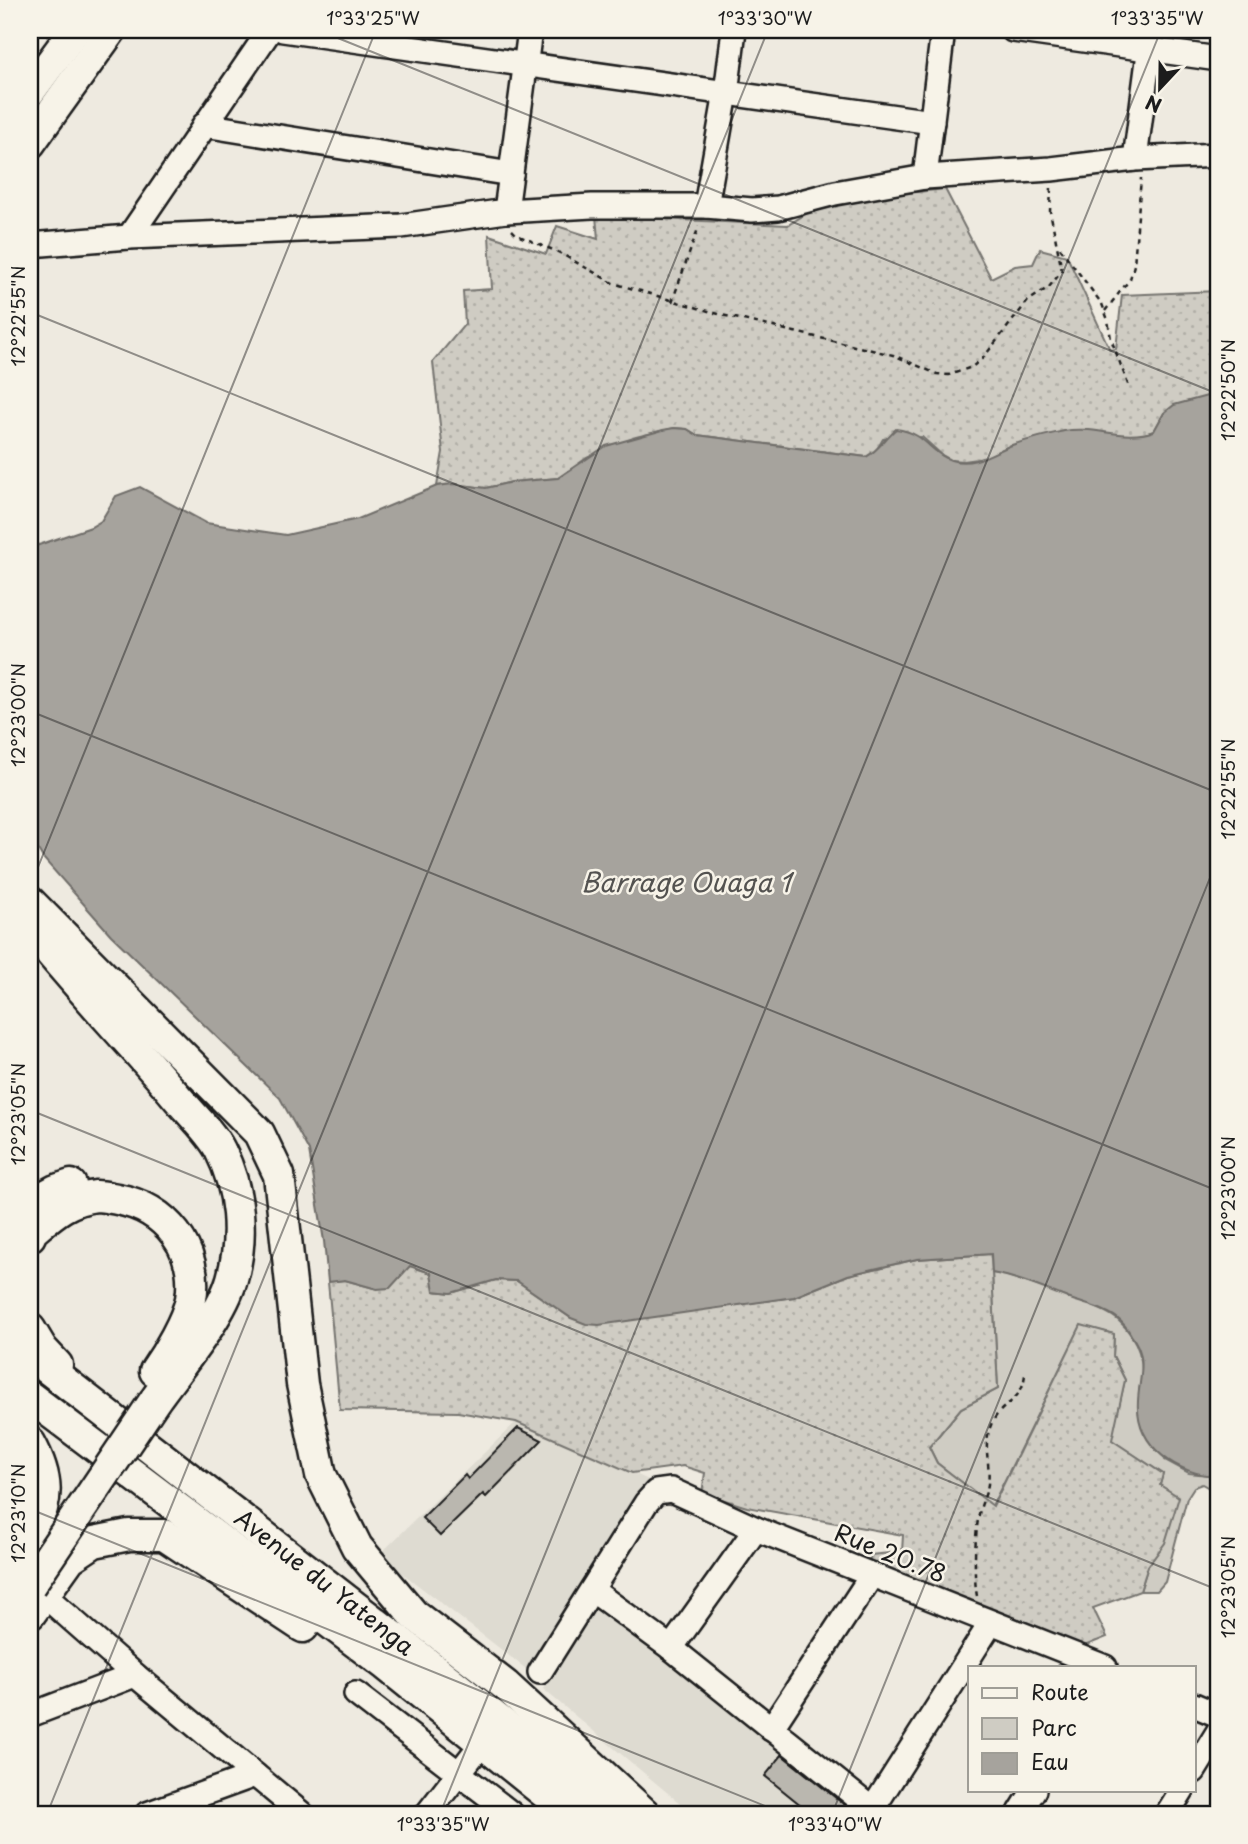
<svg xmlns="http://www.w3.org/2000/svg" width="1248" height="1844" viewBox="0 0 1248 1844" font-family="'Playpen Sans',sans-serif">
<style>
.built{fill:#dedbd1}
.green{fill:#cfccc3;stroke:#767470;stroke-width:2}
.garden{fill:url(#garden-dots);stroke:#767470;stroke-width:2}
.water{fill:#a6a39d;stroke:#6f6d69;stroke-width:2}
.building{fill:#bab7af;stroke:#1c1c1c;stroke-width:2}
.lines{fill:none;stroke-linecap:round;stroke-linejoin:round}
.minor-casing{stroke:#1c1c1c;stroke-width:28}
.major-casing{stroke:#1c1c1c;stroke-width:35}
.path{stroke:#1c1c1c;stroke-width:2.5;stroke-dasharray:5 5;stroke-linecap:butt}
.minor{stroke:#f7f3e8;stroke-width:23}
.major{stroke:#f7f3e8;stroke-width:30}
.major-bridge-casing{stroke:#1c1c1c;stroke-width:35;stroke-linecap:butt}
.major-bridge{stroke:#f7f3e8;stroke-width:30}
.ticks{fill:none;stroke:#1c1c1c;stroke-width:2;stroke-opacity:0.45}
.labels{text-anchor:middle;stroke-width:5;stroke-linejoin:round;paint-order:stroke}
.street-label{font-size:24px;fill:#1c1c1c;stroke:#f7f3e8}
.water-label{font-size:26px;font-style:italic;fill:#535250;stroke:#f7f3e8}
.neatline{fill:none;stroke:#1c1c1c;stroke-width:2.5}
.ticks-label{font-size:18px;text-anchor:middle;fill:#1c1c1c}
</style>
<defs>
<pattern id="garden-dots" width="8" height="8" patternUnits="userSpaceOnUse" patternTransform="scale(1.75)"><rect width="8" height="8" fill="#cfccc3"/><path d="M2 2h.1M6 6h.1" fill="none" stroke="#b1afa7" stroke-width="1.8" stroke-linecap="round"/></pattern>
</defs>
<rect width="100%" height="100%" fill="#eeeae0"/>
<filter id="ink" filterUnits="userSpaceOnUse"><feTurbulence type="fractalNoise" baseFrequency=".0143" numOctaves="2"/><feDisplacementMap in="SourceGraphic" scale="14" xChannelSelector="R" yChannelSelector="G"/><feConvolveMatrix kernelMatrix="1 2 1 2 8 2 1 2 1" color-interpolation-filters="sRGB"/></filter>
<g filter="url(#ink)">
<!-- built -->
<g class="built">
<polygon points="516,1422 651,1481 534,1675 379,1555"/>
<polygon points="597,1595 864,1814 693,1814 543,1689"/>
</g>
<!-- green -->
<path class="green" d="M992,1273L1005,1275C1029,1284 1102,1305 1118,1320C1138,1338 1147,1364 1139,1390L1165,1460L1189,1473L1218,1476V1493L1202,1484L1194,1487L1187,1498L1165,1582L1157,1591H1140L1148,1566L1165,1542L1160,1484L1163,1474L1111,1440L1125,1380L1113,1356L1114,1334L1081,1326L992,1506L937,1463L929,1447L961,1408L998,1389Z"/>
<!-- garden -->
<g class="garden">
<polygon points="945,189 991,278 1015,266 1033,264 1040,249 1067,256 1110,350 1116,349 1122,295 1218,291 1218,393 1164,413 1154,431 1139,436 1124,435 1011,445 985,458 964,461 951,460 942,455 922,437 883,439 876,451 867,457 697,435 687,429 674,428 636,437 587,458 558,478 512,482 486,488 453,484 437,486 443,452 433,362 465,324 463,291 492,289 489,235 546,254 557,226 598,239 596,216 788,225 817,207 888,195"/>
<polygon points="991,1254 998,1389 961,1408 929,1447 937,1463 993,1506 1081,1325 1114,1334 1113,1356 1125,1380 1112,1440 1163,1474 1160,1485 1179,1497 1165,1543 1148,1566 1140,1591 1093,1608 1107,1637 1072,1651 869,1567 870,1555 902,1552 903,1535 747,1507 702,1493 705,1473 683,1466 632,1473 516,1422 458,1412 340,1410 328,1282 345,1280 377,1289 410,1266 431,1273 435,1291 451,1293 496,1280 517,1281 571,1318 728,1306 794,1297 848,1275 917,1259"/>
</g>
<!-- water -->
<path class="water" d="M1218,393V1476C1178,1475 1135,1447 1138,1401C1139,1377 1149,1358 1131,1335C1128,1329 1122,1322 1117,1318C1106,1309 1087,1305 1073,1300C1046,1290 1020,1278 992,1273L991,1254L917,1259L848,1275L794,1297L599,1325L586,1324L571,1318L517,1281L496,1280L451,1293L434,1291L431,1273L410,1266L390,1288L377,1289L345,1280L328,1282L324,1241L309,1151L280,1098L111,935L43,858L30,836V548L91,527L101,521L116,496L140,487L206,523L286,535L358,519L437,486L453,484L486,488L512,482L558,478L606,446L663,430L674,428L687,429L697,435L866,457C879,450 885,438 896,429C927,433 929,453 951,460C974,467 993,452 1012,445C1029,439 1047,435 1064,431C1096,425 1123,442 1154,431L1164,413L1174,405Z"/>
<!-- building -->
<g class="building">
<polygon points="518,1428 542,1440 486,1497 483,1494 440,1536 422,1518 465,1475 468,1479"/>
<polygon points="782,1755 856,1814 812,1814 765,1776"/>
</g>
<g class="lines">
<!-- minor casing -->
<g class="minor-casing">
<g id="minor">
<polyline points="283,30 932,122"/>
<polyline points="1013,30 1218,59"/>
<polyline points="204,125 511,174"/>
<polyline points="1135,159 1152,30"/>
<polyline points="925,177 943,30"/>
<polyline points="706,206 726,93 734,30"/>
<polyline points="506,211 530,30"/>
<polyline points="129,237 270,30"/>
<polyline points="30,245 129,237 401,226 506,211 592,206 706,206 752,210 778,208 835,193 925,177 1051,169 1135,159 1218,155"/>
<polyline points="592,1590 671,1648 878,1814"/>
<polyline points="44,1595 135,1675 302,1814"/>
<polyline points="671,1648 756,1529"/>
<polyline points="540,1672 646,1503 656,1492 671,1490 756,1529 1105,1667"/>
<polyline points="356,1694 512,1814"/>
<polyline points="1194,1705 1218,1715"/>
<polyline points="30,1715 135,1675"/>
<polyline points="771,1729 872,1575"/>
<polyline points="1194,1771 1218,1732"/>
<polyline points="872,1810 991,1623"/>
<polyline points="147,1814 255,1775"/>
<polyline points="427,1814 483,1742"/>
<polyline points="1019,1814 1034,1790"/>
<polyline points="1167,1814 1182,1790"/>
</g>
</g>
<!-- major casing -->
<g class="major-casing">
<g id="major">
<polyline points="30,91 75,30"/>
<polyline points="30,143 111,30"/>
<polyline points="30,902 259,1133 279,1175 302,1384 321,1475 357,1547 413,1614 505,1685 645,1814"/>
<path d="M30,928C76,986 128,1039 176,1096C189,1112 211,1132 220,1150C240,1189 244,1237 232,1279C221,1318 179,1366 155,1400"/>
<polyline points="30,1204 56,1190 71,1185"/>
<path d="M30,1236L32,1231C52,1214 68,1199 96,1196C103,1196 111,1198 117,1199C166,1208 199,1249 191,1299C187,1320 167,1354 155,1371"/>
<polyline points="30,1329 42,1349 57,1365"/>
<polyline points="30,1355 407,1647 616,1814"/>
<polyline points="30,1397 386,1665 571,1814"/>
<path d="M30,1443C48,1476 51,1501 30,1534"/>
<polyline points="30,1614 70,1558 94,1542 129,1535 164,1535 303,1627"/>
</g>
</g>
<!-- path -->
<g class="path">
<polyline points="512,230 517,235 558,252 613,283 722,315 893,355 937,374 949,375 972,367 983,358 1028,301 1049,287 1062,271 1050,211 1051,187"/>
<polyline points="1060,248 1102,304 1108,320 1111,339 1129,387"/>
<polyline points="672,302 699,226"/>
<polyline points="1105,311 1130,279 1134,265 1141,178"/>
<path d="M977,1596C973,1577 975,1528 980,1510C982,1501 987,1492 988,1484C991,1462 982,1448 991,1425C1002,1400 1022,1404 1025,1374"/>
</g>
<!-- minor -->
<use href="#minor" class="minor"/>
<!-- major -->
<use href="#major" class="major"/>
<!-- major-bridge casing -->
<g class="major-bridge-casing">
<polyline id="major-bridge" points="30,1585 155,1400"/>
</g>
<!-- major-bridge -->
<use href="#major-bridge" class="major-bridge"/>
</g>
</g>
<!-- ticks -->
<path class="ticks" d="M318,30L1218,394M30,312L1218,793M30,711L1218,1191M30,887L376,30M30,1110L1218,1590M30,1509L785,1814M47,1814L768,30M440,1814L1161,30M832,1814L1218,858"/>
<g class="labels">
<!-- street labels -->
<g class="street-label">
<text transform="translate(890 1554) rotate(22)" y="8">Rue 20.78</text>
<text transform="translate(324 1583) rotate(38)" y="8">Avenue du Yatenga</text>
</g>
<!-- water labels -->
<g class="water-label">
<text x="686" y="892">Barrage Ouaga 1</text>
</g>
</g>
<!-- margin -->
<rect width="1248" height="1844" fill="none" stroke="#f7f3e8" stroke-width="77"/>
<!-- legend -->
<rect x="968" y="1666" width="228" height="126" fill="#f7f3e8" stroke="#9f9d96" stroke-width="2"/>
<rect x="982" y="1688" width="35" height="10" fill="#f7f3e8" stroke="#9f9d96" stroke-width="2"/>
<text x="1031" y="1700" font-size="21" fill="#1c1c1c">Route</text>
<rect x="982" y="1718" width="35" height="21" fill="#cfccc3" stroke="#9f9d96" stroke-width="2"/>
<text x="1031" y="1736" font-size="21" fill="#1c1c1c">Parc</text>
<rect x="982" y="1753" width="35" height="21" fill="#a6a39d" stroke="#9f9d96" stroke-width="2"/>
<text x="1031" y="1770" font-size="21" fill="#1c1c1c">Eau</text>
<!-- north arrow -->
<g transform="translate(1160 88) rotate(202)" stroke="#f7f3e8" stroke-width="5" paint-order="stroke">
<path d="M0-5L12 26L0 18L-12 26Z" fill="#1c1c1c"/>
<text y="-10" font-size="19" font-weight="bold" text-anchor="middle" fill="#1c1c1c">N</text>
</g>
<rect x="38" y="38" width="1172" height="1768" class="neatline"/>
<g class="ticks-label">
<text x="373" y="25">1°33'25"W</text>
<text x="765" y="25">1°33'30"W</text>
<text x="1157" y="25">1°33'35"W</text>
<text transform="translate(19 316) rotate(-90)" y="6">12°22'55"N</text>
<text transform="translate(1229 390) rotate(-90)" y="6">12°22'50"N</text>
<text transform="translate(19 715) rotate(-90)" y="6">12°23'00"N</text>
<text transform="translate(1229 789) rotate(-90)" y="6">12°22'55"N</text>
<text transform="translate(19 1114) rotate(-90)" y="6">12°23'05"N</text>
<text transform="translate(1229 1188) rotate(-90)" y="6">12°23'00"N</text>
<text transform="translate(19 1513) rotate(-90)" y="6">12°23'10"N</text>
<text transform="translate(1229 1587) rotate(-90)" y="6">12°23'05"N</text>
<text x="443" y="1831">1°33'35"W</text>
<text x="835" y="1831">1°33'40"W</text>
</g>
</svg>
